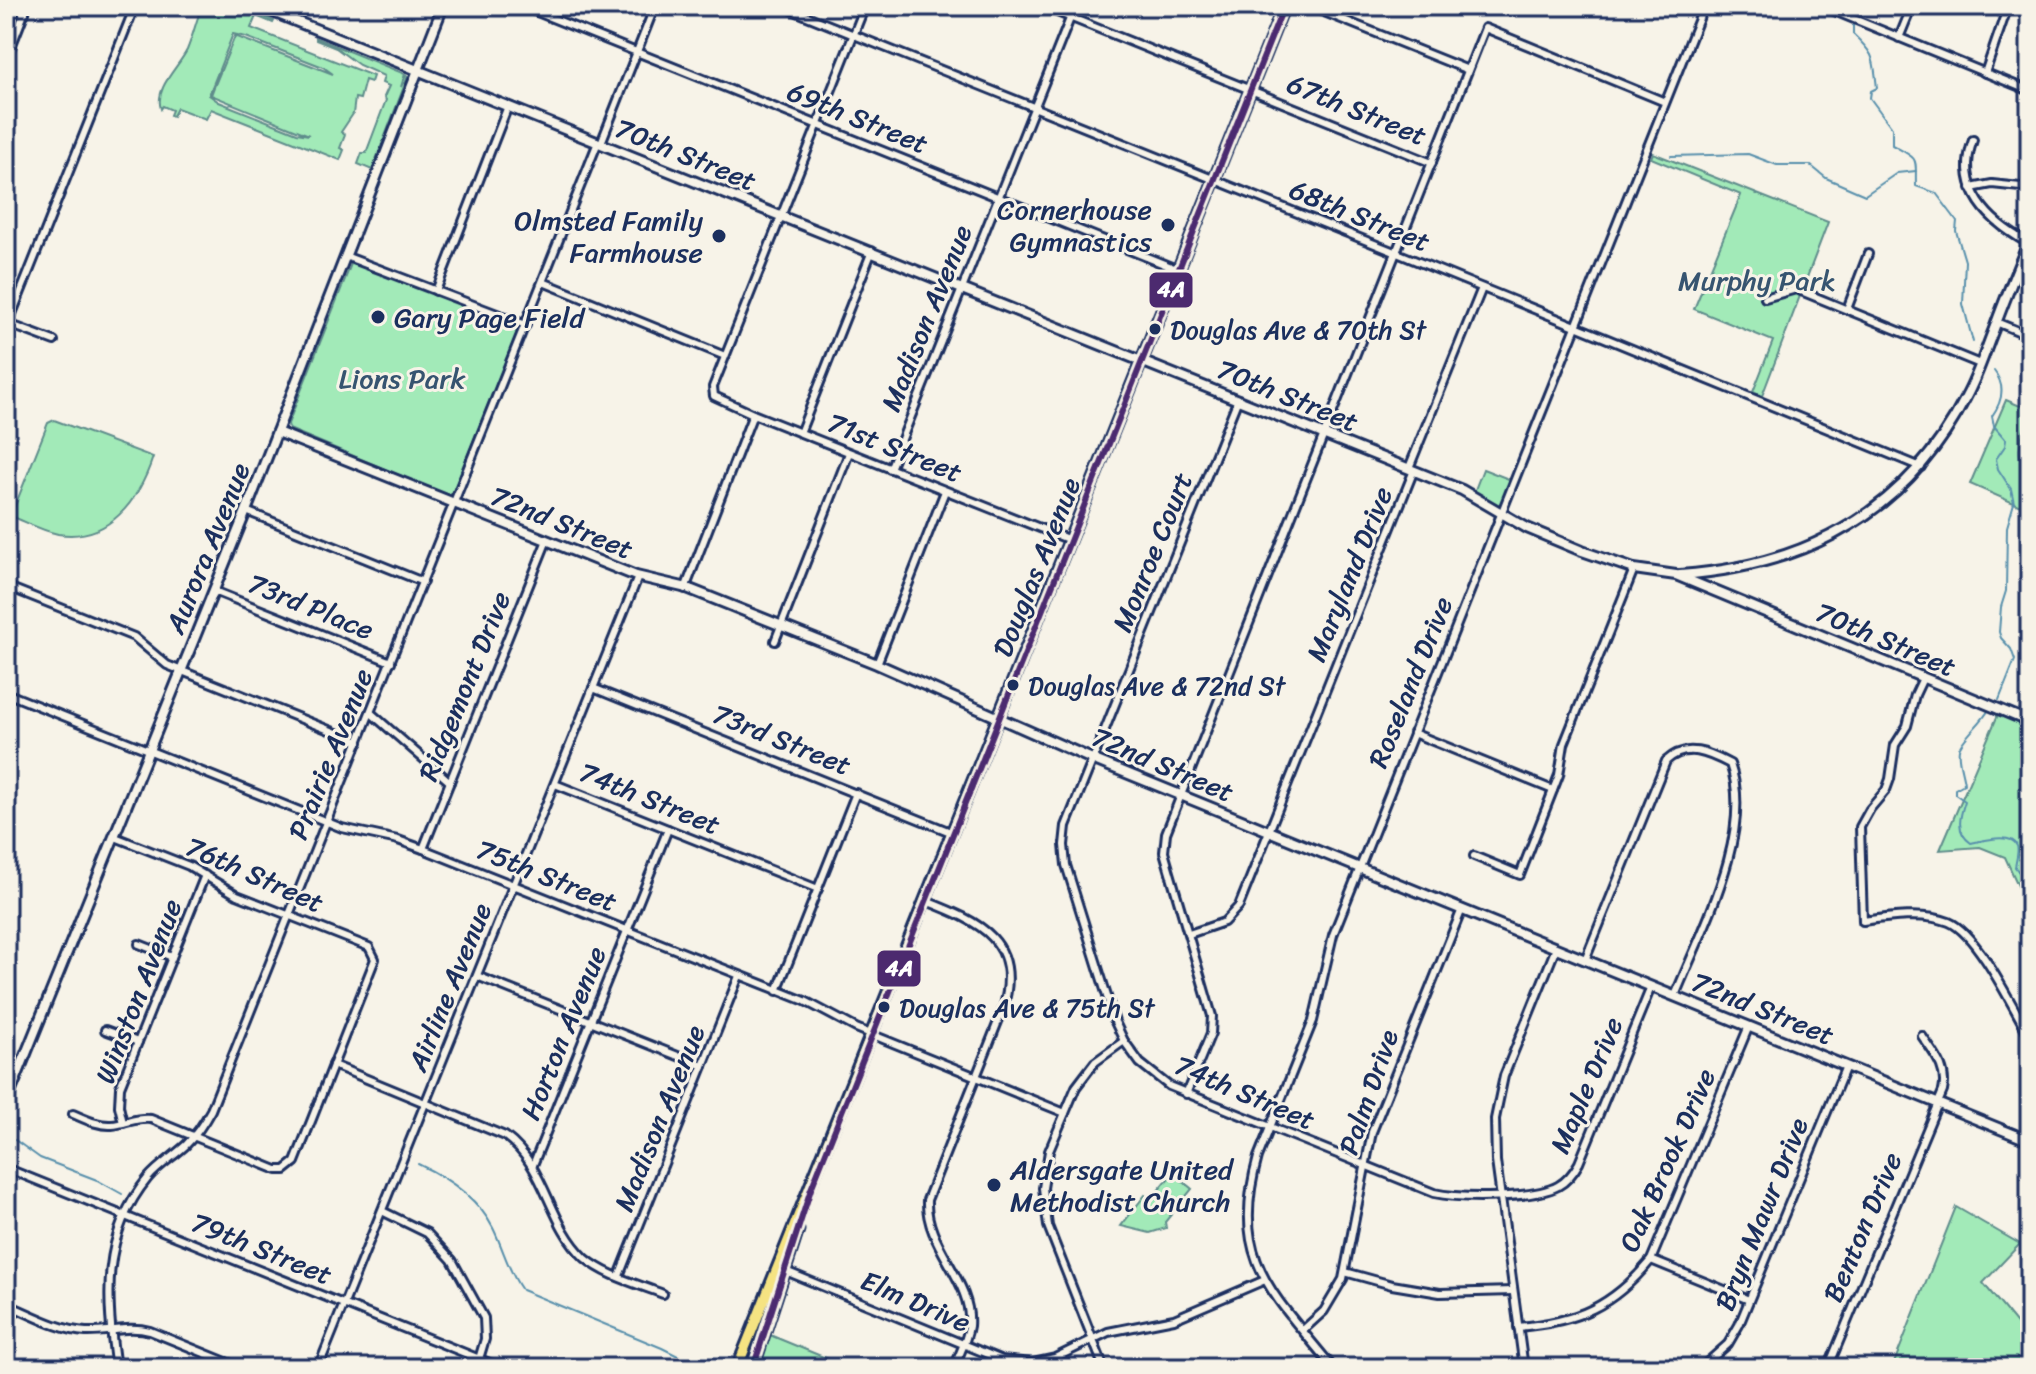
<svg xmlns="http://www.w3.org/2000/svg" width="2036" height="1374" viewBox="0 0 2036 1374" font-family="Sriracha,sans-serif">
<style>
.green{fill:#a2eab8;stroke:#5e8c8b;stroke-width:2;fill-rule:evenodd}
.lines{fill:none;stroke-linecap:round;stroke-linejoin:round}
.stream{stroke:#5990ac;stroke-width:2}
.street-casing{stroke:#1b2f5e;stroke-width:12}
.secondary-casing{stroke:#1b2f5e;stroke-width:14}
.primary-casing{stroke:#1b2f5e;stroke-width:15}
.street{stroke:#f7f3e8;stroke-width:6}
.secondary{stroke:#f7f3e8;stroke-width:8}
.primary{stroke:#f5e382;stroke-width:9}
.bus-1-casing{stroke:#f7f3e8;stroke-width:12}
.bus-1{stroke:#4c2a6f;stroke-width:6}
.poi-dot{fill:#1b2f5e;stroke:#f7f3e8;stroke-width:3}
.labels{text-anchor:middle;stroke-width:6;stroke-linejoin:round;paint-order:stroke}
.bus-label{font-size:26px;fill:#1b2f5e;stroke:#f7f3e8;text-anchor:start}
.street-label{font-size:28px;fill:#1b2f5e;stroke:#f7f3e8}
.poi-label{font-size:28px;fill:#1b2f5e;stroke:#f7f3e8;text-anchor:end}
.park-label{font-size:28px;fill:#365470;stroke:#f7f3e8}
.line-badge{stroke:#f7f3e8;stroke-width:3}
.badge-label{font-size:22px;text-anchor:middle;font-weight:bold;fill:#fff}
</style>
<rect width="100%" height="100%" fill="#f7f3e8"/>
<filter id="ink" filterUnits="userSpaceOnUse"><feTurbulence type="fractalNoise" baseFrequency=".0125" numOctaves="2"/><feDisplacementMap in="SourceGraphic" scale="16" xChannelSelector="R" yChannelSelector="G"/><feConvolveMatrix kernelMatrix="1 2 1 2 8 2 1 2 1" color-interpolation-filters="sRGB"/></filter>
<g filter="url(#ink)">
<!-- green -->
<g class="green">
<path d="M202,6H238L274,21L273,23L256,16L251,28L373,76L371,82L365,80L360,99L355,98L353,114L341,132L345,135L340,148L344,150L340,160L211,109L206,119L177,108L173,116L170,115L172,110L163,106L161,109C154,88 178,68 187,50C193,36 196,21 202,6ZM233,34L246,37L323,67L333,74L235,36L214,87L211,95L309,135L297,133L219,102L209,95Z"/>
<polygon points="316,38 405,74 401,87 406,75 408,76 372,170 358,164 362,153 366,153 386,100 384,97 389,86 382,83 384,76 359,65 336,48 316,40"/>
<polygon points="1653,153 1828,222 1762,396 1753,392 1773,341 1694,309 1741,195 1651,158"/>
<polygon points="351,264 356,264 517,326 516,335 452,494 447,495 289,429 288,424"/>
<path d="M2006,400L2030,410C2027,427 2008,457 2030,468V497L2025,508L1970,484Z"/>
<path d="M54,420L153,457C139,500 109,542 58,534C42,531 26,522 11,516L48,423Z"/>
<polygon points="1483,469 1514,481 1502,512 1473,495"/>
<polygon points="1997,709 2030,722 2030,912 2005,857 1980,847 1940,850 1997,717"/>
<polygon points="1173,1173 1192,1189 1165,1222 1166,1228 1150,1233 1121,1226 1145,1195 1151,1199"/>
<polygon points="1956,1207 2020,1244 1983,1283 2021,1329 2030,1336 2030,1360 2023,1368 1892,1368"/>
<polygon points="765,1333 850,1368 753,1368"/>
</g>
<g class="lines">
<!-- stream -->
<g class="stream">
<polyline points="1859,12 1862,6"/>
<path d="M1853,25V34C1876,56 1873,57 1877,88L1871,91L1870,98L1892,128V145C1921,161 1915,156 1916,186L1936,193L1957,221L1956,231L1965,261L1963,304L1973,342"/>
<polyline points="1671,156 1748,154 1777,165 1810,165 1826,178 1865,195 1897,173 1916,171"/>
<path d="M1994,371C2006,386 2002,402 1992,416L1994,426L2006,440L2005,446L1996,459L1998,469L2011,489L2014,503L2007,527L2006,591L2001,607L1999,632L2001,638L2011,649L2015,660L1999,700"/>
<path d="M1988,711C1982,722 1961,740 1959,749C1957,760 1963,773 1964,784L1955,789V794L1965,801C1960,816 1955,832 1971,843C1982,841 2012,832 2017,846C2019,851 2016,861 2015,867L2030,887"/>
<polyline points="15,1140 40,1158 97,1180 122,1194"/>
<path d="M418,1164C448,1178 478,1198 493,1228C504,1250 508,1271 522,1290L662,1348L702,1368"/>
</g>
<!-- street casing -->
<g class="street-casing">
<g id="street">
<polyline points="7,6 25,13"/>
<polyline points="522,6 1179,270"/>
<polyline points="782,6 1397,253 1921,467"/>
<polyline points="865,6 713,387 714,396 753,414 1070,540"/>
<polyline points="1042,6 1432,163"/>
<polyline points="1309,6 1468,70"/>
<polyline points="1822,6 2030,91"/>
<polyline points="1899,38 1912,6"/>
<polyline points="6,60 27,6"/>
<polyline points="1985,73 2008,6"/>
<path d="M1973,140C1955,189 1988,221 2028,243"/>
<polyline points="601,143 655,6"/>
<polyline points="1971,188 1992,184 2030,188"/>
<polyline points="345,256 526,325"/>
<polyline points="543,282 725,356"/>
<polyline points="436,291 508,106"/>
<polyline points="1765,298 1796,289 1980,364"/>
<polyline points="1847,309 1868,254"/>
<polyline points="1996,322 2030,336"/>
<polyline points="6,323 54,341"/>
<polyline points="6,329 135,6"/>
<path d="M1238,399L1066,826L1064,845L1066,865L1115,1022L1124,1041L1140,1063L1169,1086L1434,1193C1461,1199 1534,1199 1558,1186C1567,1181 1574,1172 1579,1163L1651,987"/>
<polyline points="800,433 872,251"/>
<polyline points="2030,443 2030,454"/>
<polyline points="1409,468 1482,288"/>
<polyline points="890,469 1075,6"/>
<polyline points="246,511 423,582"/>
<polyline points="6,586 134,637 167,665 359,742"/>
<polyline points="685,589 753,414"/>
<polyline points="214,591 391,662"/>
<polyline points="775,641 849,453"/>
<polyline points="877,664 945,491"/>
<path d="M1923,678L1915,695L1907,726L1895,745L1890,779L1886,790L1870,809L1860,827L1863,921C1889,917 1924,912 1949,922C1978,934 2013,1008 2030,1037"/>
<polyline points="593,688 953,833"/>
<polyline points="6,693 342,828 398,840 423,849 805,1001 856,1028 1065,1113"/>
<polyline points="371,713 450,782"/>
<polyline points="1413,733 1553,790"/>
<polyline points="555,784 818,889"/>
<polyline points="423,849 547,540"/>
<polyline points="1474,856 1520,875 1559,775 1564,744 1634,569"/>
<path d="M926,901C980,922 1023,941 1003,1009L927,1200C925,1247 973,1280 969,1326C967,1340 959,1355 954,1368"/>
<polyline points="1189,934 1224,922 1239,906 1414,470"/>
<polyline points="139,944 172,957"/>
<path d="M1585,960L1666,761C1686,742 1709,753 1730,764C1755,833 1701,931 1675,996"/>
<polyline points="477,976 703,1066"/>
<polyline points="777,991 856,793"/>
<polyline points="105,1030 138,1042"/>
<path d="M333,1065L505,1136C547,1167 548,1223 585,1258C606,1276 638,1284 663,1294"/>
<polyline points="1186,1094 1211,1033 1212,1016 1164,852 1166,833 1485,28 1665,102"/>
<path d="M73,1114C85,1119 98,1126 112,1125C126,1124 136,1117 151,1119L277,1170H285L295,1162L375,959L369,947L237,895L189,866L115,837"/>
<polyline points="123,1123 119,1106 120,1087 205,875"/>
<polyline points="533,1165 668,829"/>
<polyline points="6,1168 502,1368"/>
<polyline points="382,1211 427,1233 452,1260 484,1318 485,1339 479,1359"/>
<polyline points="1651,1260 1749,1300"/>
<polyline points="783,1270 1002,1360 1032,1363 1055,1358 1108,1332 1174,1319 1265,1280"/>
<polyline points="1345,1272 1392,1285 1440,1293 1513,1291"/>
<polyline points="619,1276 739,976"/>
<path d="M6,1304C31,1314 58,1330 86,1332C108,1333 128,1325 150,1331L241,1368"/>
<path d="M1518,1327C1578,1322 1613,1306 1651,1260L1749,1026"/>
<polyline points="1303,1330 1324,1311 1343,1279 1372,1132 1462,909"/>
<path d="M116,1368C106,1300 101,1235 148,1178C159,1165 173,1157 186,1145C196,1135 204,1123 211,1110L598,142"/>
<polyline points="318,1368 638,577"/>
<polyline points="1104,1368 1048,1226 1043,1188 1049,1151 1076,1087 1095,1062 1124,1041"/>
<path d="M1333,1368C1273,1293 1229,1261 1258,1157L1313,1021L1333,935L1704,6"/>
<polyline points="1524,1368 1496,1161 1495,1119 1504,1076 1556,948"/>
<polyline points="1701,1368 1728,1344 1739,1325 1846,1066"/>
<path d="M1828,1368L1943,1091C1948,1068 1934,1054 1922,1036"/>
</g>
</g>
<!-- secondary casing -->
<g class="secondary-casing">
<g id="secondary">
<polyline points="258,6 1462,490 1527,528 1582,551 1634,569 1676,575 2030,722"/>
<polyline points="277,432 636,576 687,588 877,664 1092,759 2030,1141"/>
<path d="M1680,575C1808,566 1907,512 1966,397C1978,375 1985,351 1994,329C2005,298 2018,268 2030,238"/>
<polyline points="6,1103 246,511 443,6"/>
</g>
</g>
<!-- primary casing -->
<g class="primary-casing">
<g id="primary">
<polyline points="737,1368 1284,6"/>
<polyline points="753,1368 798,1230"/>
</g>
</g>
<!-- street -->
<use href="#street" class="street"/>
<!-- secondary -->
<use href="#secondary" class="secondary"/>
<!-- primary -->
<use href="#primary" class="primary"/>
<!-- bus-1 casing -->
<g class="bus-1-casing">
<polyline id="bus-1" points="753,1368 811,1189 1284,6"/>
</g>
<!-- bus-1 -->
<use href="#bus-1" class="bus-1"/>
</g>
</g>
<!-- markers -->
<g class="poi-dot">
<circle cx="1168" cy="225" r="8"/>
<circle cx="719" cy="236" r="8"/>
<circle cx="378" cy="317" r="8"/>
<circle cx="1155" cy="329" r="7"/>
<circle cx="1013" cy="685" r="7"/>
<circle cx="884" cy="1007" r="7"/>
<circle cx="994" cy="1185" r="8"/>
</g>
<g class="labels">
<!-- bus labels -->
<g class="bus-label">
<text x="1170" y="339">Douglas Ave &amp; 70th St</text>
<text x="1028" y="695">Douglas Ave &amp; 72nd St</text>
<text x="899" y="1017">Douglas Ave &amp; 75th St</text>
</g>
<!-- street labels -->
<g class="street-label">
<text transform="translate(1357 109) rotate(22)" y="10">67th Street</text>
<text transform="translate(858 117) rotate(22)" y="10">69th Street</text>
<text transform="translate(686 154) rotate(22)" y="10">70th Street</text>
<text transform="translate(1360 215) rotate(22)" y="10">68th Street</text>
<text transform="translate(926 318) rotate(-68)" y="10">Madison Avenue</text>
<text transform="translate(1288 395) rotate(22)" y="10">70th Street</text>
<text transform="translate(895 447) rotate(22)" y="10">71st Street</text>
<text transform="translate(562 522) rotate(22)" y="10">72nd Street</text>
<text transform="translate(207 548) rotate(-68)" y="10">Aurora Avenue</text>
<text transform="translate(1152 552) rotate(-68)" y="10">Monroe Court</text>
<text transform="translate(1036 567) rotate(-68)" y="10">Douglas Avenue</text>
<text transform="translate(1349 574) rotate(-68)" y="10">Maryland Drive</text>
<text transform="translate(311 606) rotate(22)" y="10">73rd Place</text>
<text transform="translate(1886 639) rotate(23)" y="10">70th Street</text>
<text transform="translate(1410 682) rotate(-68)" y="10">Roseland Drive</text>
<text transform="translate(464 686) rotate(-68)" y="10">Ridgemont Drive</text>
<text transform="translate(782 739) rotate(22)" y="10">73rd Street</text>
<text transform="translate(330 754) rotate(-68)" y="10">Prairie Avenue</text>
<text transform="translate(1163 764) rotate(23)" y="10">72nd Street</text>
<text transform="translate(650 798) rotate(22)" y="10">74th Street</text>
<text transform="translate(255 874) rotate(24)" y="10">76th Street</text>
<text transform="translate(547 875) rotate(22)" y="10">75th Street</text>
<text transform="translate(449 987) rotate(-68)" y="10">Airline Avenue</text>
<text transform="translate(138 991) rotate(-69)" y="10">Winston Avenue</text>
<text transform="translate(1763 1008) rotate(22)" y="10">72nd Street</text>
<text transform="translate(563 1033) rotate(-68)" y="10">Horton Avenue</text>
<text transform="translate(1586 1085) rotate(-67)" y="10">Maple Drive</text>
<text transform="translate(1245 1092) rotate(23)" y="10">74th Street</text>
<text transform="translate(1368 1092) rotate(-71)" y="10">Palm Drive</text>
<text transform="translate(659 1118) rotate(-68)" y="10">Madison Avenue</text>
<text transform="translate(1667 1160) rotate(-66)" y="10">Oak Brook Drive</text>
<text transform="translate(1761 1214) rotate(-68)" y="10">Bryn Mawr Drive</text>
<text transform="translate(1862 1227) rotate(-67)" y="10">Benton Drive</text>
<text transform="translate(262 1248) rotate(22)" y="10">79th Street</text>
<text transform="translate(916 1301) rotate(23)" y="10">Elm Drive</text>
</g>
<!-- poi labels -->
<g class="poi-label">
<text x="1152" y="219">Cornerhouse<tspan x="1152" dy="32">Gymnastics</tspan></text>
<text x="703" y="230">Olmsted Family<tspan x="703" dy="32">Farmhouse</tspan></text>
<text x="394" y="327" text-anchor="start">Gary Page Field</text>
<text x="1010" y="1179" text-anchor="start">Aldersgate United<tspan x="1010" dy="32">Methodist Church</tspan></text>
</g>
<!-- park labels -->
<g class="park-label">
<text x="1757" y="290">Murphy Park</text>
<text x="402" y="388">Lions Park</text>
</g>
</g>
<g class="line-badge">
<rect x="1148" y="271" width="46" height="38" rx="8" fill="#4c2a6f"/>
<rect x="876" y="949" width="46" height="39" rx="8" fill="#4c2a6f"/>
</g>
<g class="badge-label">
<text x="1171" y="297">4A</text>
<text x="899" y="976">4A</text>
</g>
<!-- margin -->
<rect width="2036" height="1374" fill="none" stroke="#f7f3e8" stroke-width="32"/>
<rect x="16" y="16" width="2004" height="1342" fill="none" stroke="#1b2f5e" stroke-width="3" filter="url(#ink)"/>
</svg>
